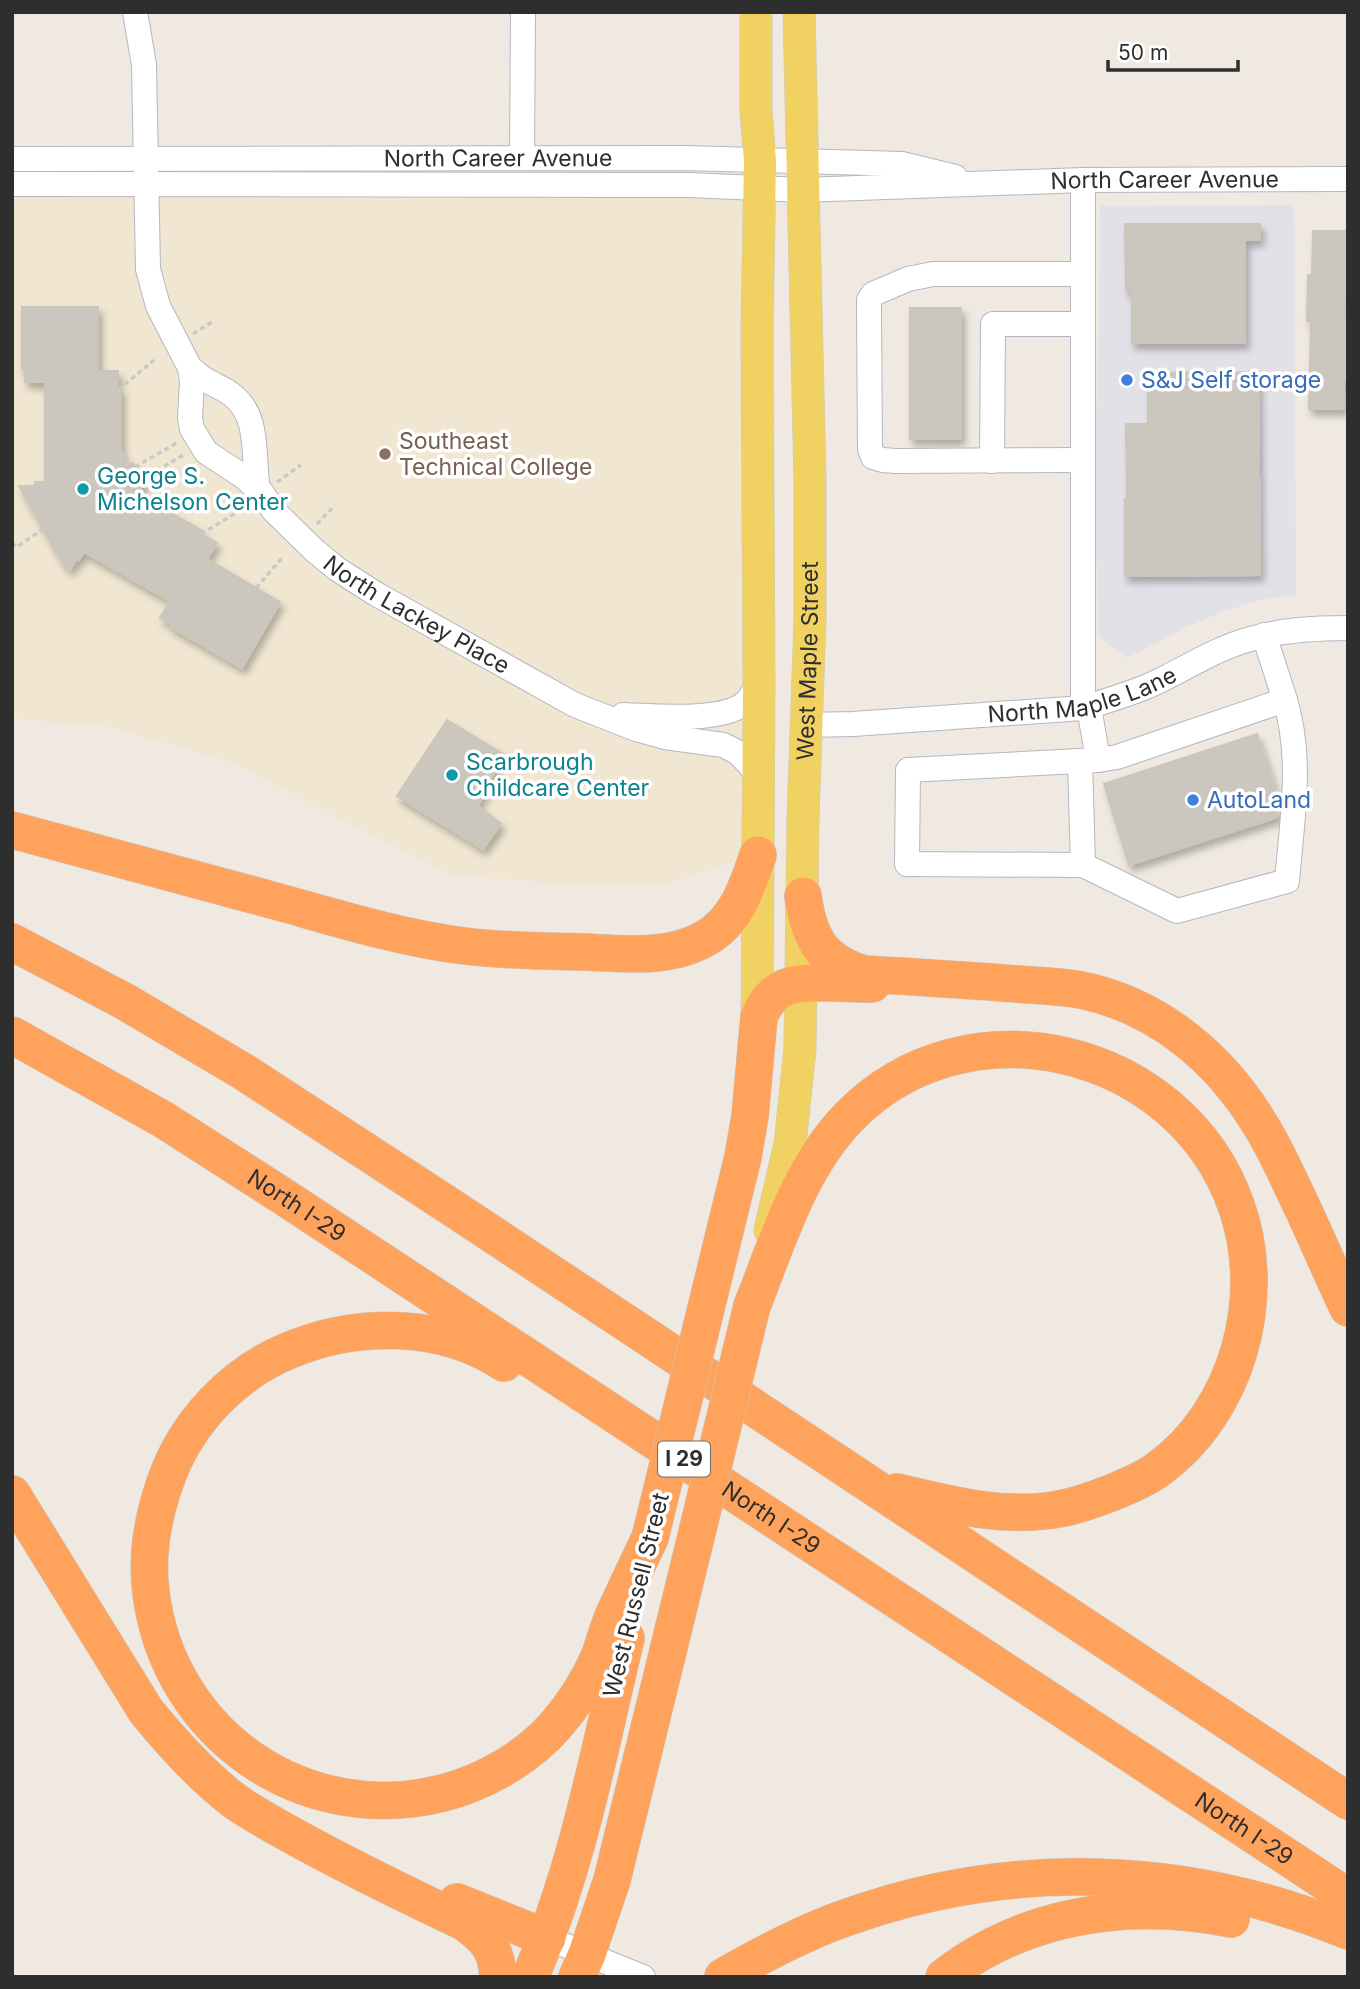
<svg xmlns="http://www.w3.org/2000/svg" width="1360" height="1989" viewBox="0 0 1360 1989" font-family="Inter,sans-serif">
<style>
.industrial{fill:#e3e1e8}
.education{fill:#f0e6d1}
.building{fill:#cbc7bf;stroke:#cbc5ba;stroke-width:2;filter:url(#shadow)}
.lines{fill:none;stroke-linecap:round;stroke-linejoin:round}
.minor-casing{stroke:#b4b7c1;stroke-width:26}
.major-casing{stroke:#c9c9c9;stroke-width:33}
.highway-casing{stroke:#c9c9c9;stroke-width:38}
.path{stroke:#c9c9c9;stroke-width:3.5;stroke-dasharray:5 3.5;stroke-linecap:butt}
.minor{stroke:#fff;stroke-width:24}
.major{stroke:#f2d163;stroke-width:32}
.highway{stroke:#ffa35c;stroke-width:37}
.highway-bridge-casing{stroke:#c9c9c9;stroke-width:38;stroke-linecap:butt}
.highway-bridge{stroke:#ffa35c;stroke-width:37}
.shop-dot{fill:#3f7fe0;stroke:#fff;stroke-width:2.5}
.education-dot{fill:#8d6e63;stroke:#fff;stroke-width:2.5}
.culture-dot{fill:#0f9aa8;stroke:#fff;stroke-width:2.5}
.labels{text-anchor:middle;stroke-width:7;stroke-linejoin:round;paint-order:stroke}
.shield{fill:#fff;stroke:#6d6d6d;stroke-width:2}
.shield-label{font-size:21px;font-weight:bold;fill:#2e2e2e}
.street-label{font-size:23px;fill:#2e2e2e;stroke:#fff}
.shop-label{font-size:23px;fill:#366cbe;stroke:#fff;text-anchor:start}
.education-label{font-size:23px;fill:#785e54;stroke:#fff;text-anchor:start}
.culture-label{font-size:23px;fill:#0d838f;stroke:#fff;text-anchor:start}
</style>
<defs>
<filter id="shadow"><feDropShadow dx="3.5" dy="6" stdDeviation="3.5" flood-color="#0004"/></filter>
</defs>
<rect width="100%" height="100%" fill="#efe9e1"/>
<!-- industrial -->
<polygon class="industrial" points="1294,205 1296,595 1263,599 1225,611 1187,627 1127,658 1099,637 1094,483 1099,327 1100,206"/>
<!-- education -->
<polygon class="education" points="12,184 759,189 758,855 663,885 564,884 451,875 230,762 105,726 12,719"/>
<!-- building -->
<g class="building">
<polygon points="1125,224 1260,224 1260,240 1245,240 1245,343 1132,343 1132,291 1126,291"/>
<polygon points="1313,231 1348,231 1346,325 1348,325 1348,363 1347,381 1344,381 1344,409 1309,409 1311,321 1307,321 1308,275 1312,275"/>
<polygon points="22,307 98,307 98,371 118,371 118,390 121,390 121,450 129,465 133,463 145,485 134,492 203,531 201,534 217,543 207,559 280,602 242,668 171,627 172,625 160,618 170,601 84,552 79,560 77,559 70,570 62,562 19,486 35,486 35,482 45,482 45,382 25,382 25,369 22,369"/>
<rect x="910" y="308" width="51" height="131"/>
<polygon points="1258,372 1260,575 1125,576 1125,499 1127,499 1126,424 1148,424 1148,373"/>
<polygon points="447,720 503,754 478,806 501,824 483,849 397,796"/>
<polygon points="1257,734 1279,802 1278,817 1129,865 1104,784"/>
</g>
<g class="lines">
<!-- minor casing -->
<g class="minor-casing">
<g id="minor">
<path id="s1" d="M135,12L144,65L148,269L158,306L190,368L192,382L190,418L192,429L206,452L244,477L262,493L274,511L314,550L337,569L376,594L575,705L636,729L665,737L723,745L737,752L750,765L759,780"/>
<polyline points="522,158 523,12"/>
<path id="s2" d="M12,159L686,158L902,164L955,177"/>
<polyline points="1083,180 1083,708"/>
<path id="s3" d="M12,184L689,185L803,190L1083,180L1348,179"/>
<polyline points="1083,274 933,274 908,279 873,294 869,300 869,314 870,449 873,457 883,460 895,461 1083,460"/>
<path d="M190,368C196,372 201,378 208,381C216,386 225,389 232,395C261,417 252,457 258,489"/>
<polyline points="992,461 993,324 1083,324"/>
<polyline points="1089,707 1098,760 1117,757 1285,700 1264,635"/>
<path d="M623,715C652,716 727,723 747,701C752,696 755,688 759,682"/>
<path id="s4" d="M805,725L853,724L1083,708C1109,700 1135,693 1159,681C1188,667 1216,649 1247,640C1280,630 1313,628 1348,628"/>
<path d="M1098,760L908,770L907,864L1083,865L1177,911L1287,881C1292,820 1303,759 1285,700"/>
<polyline points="1080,761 1083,865"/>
<polyline points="547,1938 643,1977"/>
</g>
</g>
<!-- major casing -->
<g class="major-casing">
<g id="major">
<polyline points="756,12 756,112 760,161 757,329 759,682 757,1026"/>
<path id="s5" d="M770,1230L790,1144L800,1049L803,819L810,619V479L799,12"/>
</g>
</g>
<!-- highway casing -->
<g class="highway-casing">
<g id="highway">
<path d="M12,830C101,854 190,878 279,902C340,919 401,938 464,946C505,951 546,951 586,952C625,954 671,959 706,938C737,920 747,887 758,855"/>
<path d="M803,896C809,938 821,961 864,974C915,977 966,980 1017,984C1039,986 1060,986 1081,990C1159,1006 1221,1059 1261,1126C1278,1153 1290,1183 1304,1211C1319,1244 1333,1276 1348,1308"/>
<polyline points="12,942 124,1001 244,1072 448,1205 1348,1801"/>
<path id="s6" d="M12,1035L164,1120L281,1195L1348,1897"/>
<path d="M709,1296L743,1157L750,1116L759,1017C764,1005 772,993 784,988C802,979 851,984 872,984"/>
<path d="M752,1306C778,1241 799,1168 849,1117C967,995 1180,1047 1236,1205C1269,1297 1238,1412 1157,1470C1138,1484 1088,1503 1064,1508C1008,1520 951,1505 897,1492"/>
<path d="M504,1363C441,1322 357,1322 290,1350C233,1373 186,1423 166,1480C153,1516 146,1555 151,1593C169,1735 304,1828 443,1793C485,1782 527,1758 556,1725C574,1704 589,1681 600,1655C604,1643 607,1631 612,1619C624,1592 637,1565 650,1538"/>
<path d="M12,1494L146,1711C172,1743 199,1773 232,1799C255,1816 281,1829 306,1843C358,1871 411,1897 464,1922C486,1938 497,1949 498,1977"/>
<polyline points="457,1902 547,1938"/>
<path d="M530,1977C577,1871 599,1751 626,1638"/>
<polyline points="577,1977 587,1954 612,1880 693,1549"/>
<path d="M723,1977C763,1954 804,1932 848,1917C1011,1859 1187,1864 1348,1931"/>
<path d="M944,1977C1026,1913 1132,1899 1231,1919"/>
</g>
</g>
<!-- path -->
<g class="path">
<polyline points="193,334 212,322"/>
<polyline points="118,390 154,360"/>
<polyline points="135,467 178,442"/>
<polyline points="142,479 185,454"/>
<polyline points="277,482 301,465"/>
<polyline points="317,524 335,505"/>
<polyline points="201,534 241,510"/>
<polyline points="12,543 17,547 43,529"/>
<polyline points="256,588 282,558"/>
</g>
<!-- minor -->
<use href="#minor" class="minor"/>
<!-- major -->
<use href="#major" class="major"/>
<!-- highway -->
<use href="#highway" class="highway"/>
<!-- highway-bridge casing -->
<g class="highway-bridge-casing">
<g id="highway-bridge">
<polyline points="650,1538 709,1296"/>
<polyline points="693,1549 752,1306"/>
</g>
</g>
<!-- highway-bridge -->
<use href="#highway-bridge" class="highway-bridge"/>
</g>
<!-- markers -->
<g class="shop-dot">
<circle cx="1127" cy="380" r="7"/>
<circle cx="1193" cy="800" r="7"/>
</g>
<circle class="education-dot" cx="385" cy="454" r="7"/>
<g class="culture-dot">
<circle cx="83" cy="489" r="7"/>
<circle cx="452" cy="775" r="7"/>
</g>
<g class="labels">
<!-- shield labels -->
<rect class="shield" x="658" y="1441.5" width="52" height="35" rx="5"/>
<g class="shield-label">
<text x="684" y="1466">I 29</text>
</g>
<!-- street labels -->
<g class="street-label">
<text dy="8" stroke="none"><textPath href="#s2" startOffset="486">North Career Avenue</textPath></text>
<text dy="8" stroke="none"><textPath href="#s3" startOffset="1153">North Career Avenue</textPath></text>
<text dy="8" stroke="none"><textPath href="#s1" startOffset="723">North Lackey Place</textPath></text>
<text dy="8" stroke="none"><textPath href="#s5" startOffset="572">West Maple Street</textPath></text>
<text dy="8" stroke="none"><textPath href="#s4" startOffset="280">North Maple Lane</textPath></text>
<text dy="8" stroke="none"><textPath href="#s6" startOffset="332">North I-29</textPath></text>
<text dy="8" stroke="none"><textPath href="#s6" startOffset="900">North I-29</textPath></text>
<text transform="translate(636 1595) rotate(-76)" y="8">West Russell Street</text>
<text dy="8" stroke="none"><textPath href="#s6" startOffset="1466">North I-29</textPath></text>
</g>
<!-- shop labels -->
<g class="shop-label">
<text x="1141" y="388">S&amp;J Self storage</text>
<text x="1207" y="808">AutoLand</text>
</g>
<!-- education labels -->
<g class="education-label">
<text x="399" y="449">Southeast<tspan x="399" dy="26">Technical College</tspan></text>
</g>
<!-- culture labels -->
<g class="culture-label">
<text x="97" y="484">George S.<tspan x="97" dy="26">Michelson Center</tspan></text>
<text x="466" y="770">Scarbrough<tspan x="466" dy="26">Childcare Center</tspan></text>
</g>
</g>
<!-- border -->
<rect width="1360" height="1989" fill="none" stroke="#2e2e2e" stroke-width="28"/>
<!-- scale -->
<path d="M1108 60v10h130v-10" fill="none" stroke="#2e2e2e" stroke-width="3.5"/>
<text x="1118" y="60" font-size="21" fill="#2e2e2e" stroke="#ffffff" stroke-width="5" paint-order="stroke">50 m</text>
</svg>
